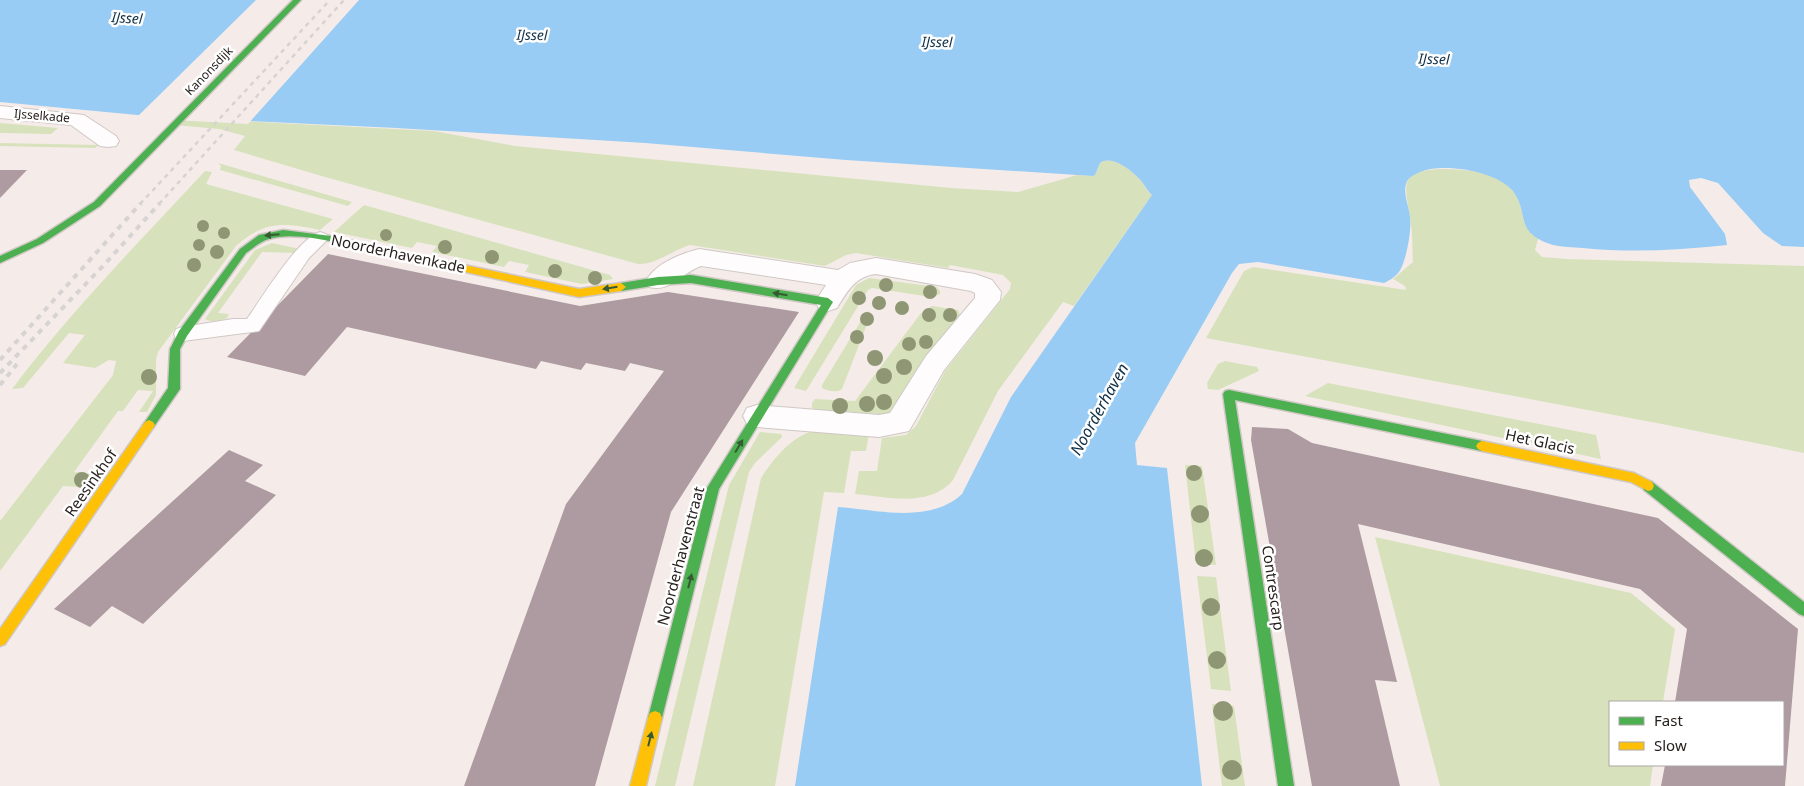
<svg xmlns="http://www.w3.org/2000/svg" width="1804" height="786" viewBox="0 0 1804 786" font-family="'Noto Sans',sans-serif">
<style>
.green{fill:#d7e2bc}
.water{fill:#99ccf4}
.pier{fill:#f5ece9}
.building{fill:#ae9ba2}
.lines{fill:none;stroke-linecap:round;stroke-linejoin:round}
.lane-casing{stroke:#cfc8c5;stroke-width:2}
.street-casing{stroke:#cfc8c5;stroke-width:2}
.fast-casing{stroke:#cfc8c5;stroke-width:3}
.slow-casing{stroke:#cfc8c5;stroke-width:3}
.lane{fill:#fefcfc;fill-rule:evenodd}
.street{fill:#fefcfc;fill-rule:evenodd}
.fast{fill:#4caf50;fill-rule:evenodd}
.slow{fill:#ffc107;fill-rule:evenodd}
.rail-far1{stroke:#d6d3d2;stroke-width:2.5;stroke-dasharray:4.5 4.5;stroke-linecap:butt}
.rail{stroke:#d6d3d2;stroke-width:4;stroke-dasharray:5.5 5.5;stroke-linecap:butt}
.tree{fill:#8f9674}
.oneway{fill:#365a32}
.labels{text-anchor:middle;stroke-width:5;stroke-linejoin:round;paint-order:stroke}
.far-street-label{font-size:12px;fill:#27211e;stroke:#fff}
.far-water-label{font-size:14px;font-style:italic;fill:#0e2f46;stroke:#fff}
.street-label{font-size:15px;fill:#27211e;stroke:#fff}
.water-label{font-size:16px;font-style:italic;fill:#0e2f46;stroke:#fff}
</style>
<rect width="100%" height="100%" fill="#f5ece9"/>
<!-- green -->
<g class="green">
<path d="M183,116L259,122L434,131L515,146L951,188L1018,192L1077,175L1093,176L1095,175L1100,163C1112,154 1134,172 1142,182C1146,187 1147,192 1152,195L1074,306L1063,302L998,391L953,480C930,508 887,497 855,494L859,471H877L882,438L906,435L916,426L945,371L1010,289L1011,283L1003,275L950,265L948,268L856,253L846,255L825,266L690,245C673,250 655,265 638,264L325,177L234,150L245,136L219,129L174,125Z"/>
<polygon points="0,123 58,128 51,134 0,133"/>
<polygon points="0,143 99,145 95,148 0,146"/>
<polygon points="218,163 352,202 348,206 220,170 221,166"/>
<path d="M1441,169C1467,169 1510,172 1519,202C1525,221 1522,225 1538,239L1535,250L1542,257L1567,259L1804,266V453L1662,424L1206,338L1244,271L1253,267L1406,290L1405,286L1393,279L1413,262C1412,247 1413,232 1410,218C1405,184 1398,171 1441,169Z"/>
<path d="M205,171L212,172L206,184L333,219L320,230C285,223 265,220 236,246L158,352L156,360V395L147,412H139L153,391L138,390L123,411H118L74,472L103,475L94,488L63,486L0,571V521L113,375L116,361L109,360L95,368L63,363L85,335L69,333L23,388L12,389C70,312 139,242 205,171Z"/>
<polygon points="364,205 610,275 613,279 582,284 525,272 529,265 509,261 504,267 432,252 437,246 417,242 412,248 334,232"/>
<path d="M272,243L300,249L295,253L262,252L218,313L229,314L227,318C221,321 211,323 205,319L255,250Z"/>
<polygon points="869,278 937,287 940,291 940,294 931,297 872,288 868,290 806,391 794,388 856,285"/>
<polygon points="932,306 958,310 960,315 917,369 892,415 817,410 812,408 812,403 815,399 855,401 921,313"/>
<path d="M867,311L871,314L842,389C838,393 827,391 822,388V385Z"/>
<polygon points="1225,361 1257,367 1259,371 1218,390 1208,389 1207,383 1218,364"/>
<polygon points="1328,383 1596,435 1601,459 1305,396"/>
<path d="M818,430L869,433L866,451H851L844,493L824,492L775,786H693L761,478C774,458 793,434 818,430Z"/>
<polygon points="760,432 781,434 782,437 755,463 749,472 675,786 655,786 729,485"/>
<polygon points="1185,465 1202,466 1216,565 1196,564"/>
<polygon points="1375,537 1631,593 1675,629 1663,702 1610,702 1610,765 1653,765 1650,786 1440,786"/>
<polygon points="1197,576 1216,577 1231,691 1211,689"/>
<polygon points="1212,704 1234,706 1245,786 1222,786"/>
</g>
<!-- water -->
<path class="water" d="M0,0H1804V247L1782,246L1763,233L1718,183L1701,178L1689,180L1690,187L1725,234L1727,245C1679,250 1631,253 1583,248C1573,247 1562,247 1553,245C1513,233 1530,214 1513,191C1497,171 1443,162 1420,172C1414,175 1408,177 1406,184C1403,193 1409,207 1410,217C1412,230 1406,262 1399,272C1394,278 1390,280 1384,283L1258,262L1239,264L1232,273L1135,443L1137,465L1167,468L1202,786H795L838,507C878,510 930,524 962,494L1011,397L1152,195C1148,192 1146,187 1142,182C1134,172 1112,154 1100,163L1095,175L1093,176L846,160L645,143L396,128L148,116L0,102Z"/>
<!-- pier -->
<polygon class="pier" points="256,0 359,0 248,124 136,118"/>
<!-- building -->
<g class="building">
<polygon points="0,170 27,170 0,198"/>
<polygon points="328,254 580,306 668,292 799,312 671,512 595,786 464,786 566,504 664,371 630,363 625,371 586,363 581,370 541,361 536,369 347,327 305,376 227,357"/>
<polygon points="1252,427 1288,429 1312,443 1658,518 1798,629 1785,786 1661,786 1665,765 1783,765 1783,702 1675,702 1687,629 1640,589 1358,524 1397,682 1375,680 1400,786 1312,786 1251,440"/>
<polygon points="229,450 263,465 245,481 276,495 143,624 112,606 90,627 54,609"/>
</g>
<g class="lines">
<!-- lane casing -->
<g class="lane-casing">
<path id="lane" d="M320,232L326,234L329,238L309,258L259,331L183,341L176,339L174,334L176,329L183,327L233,319H247C261,299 298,238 320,232Z"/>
</g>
<!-- street casing -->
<g class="street-casing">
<g id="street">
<polygon points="0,106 84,115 116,136 119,141 116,146 108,147 100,146 71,125 0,118"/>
<path d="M699,249L838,270L850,263L876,258L975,274L992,280L1001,292L1000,300L944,370L909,431L879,437L757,427L747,424L743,416L747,408L757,405L879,415L890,413L926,356L975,298V293L971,291L876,274C855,276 847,292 837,308L828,311L819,308L815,302L826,285L701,266C682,273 669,293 649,287L646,281C656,263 680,254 699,249Z"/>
</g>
</g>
<!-- fast casing -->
<g class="fast-casing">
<g id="fast">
<polygon points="293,0 301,0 100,206 43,243 0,263 0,256 37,239 94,202"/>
<path d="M283,230L331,236L392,250L397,253L392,256C360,249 300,229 269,239C261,241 253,248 246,253L187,336L180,349V389L153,428H145L143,425L145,422L168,388L170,349L179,331L240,249L259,235Z"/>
<polygon points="691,275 828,298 833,302 719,489 662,718 660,723 655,725 650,723 648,718 707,488 821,305 691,283 658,285 621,291 616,287 621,283 658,277"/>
<polygon points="1229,390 1482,441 1486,443 1488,446 1486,449 1482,451 1235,400 1294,786 1278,786 1223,394 1225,391"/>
<polygon points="1648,481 1652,482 1804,602 1804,616 1799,614 1644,490 1642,486 1644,482"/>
</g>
</g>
<!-- slow casing -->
<g class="slow-casing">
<g id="slow">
<polygon points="392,250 579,289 621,283 626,287 621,291 579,297 388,255 387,253 388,251"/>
<polygon points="149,420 153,422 155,425 153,428 5,644 0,646 0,629 145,422"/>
<polygon points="1482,441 1634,473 1652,482 1654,486 1652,490 1648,491 1631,482 1482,451 1478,449 1476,446 1478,443"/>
<polygon points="655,711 660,713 662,718 646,786 630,786 648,718 650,713"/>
</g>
</g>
<!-- lane -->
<use href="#lane" class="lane"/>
<!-- street -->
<use href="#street" class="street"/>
<!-- fast -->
<use href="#fast" class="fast"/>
<!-- slow -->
<use href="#slow" class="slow"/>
<!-- rail-far1 -->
<g class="rail-far1">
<polyline points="140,204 330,0"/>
<polyline points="159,204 344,0"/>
</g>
<!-- rail -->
<g class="rail">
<polyline points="0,360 141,203"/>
<polyline points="0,373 103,266 160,203"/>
<polyline points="0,385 17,364"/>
</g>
</g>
<!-- trees -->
<g class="tree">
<circle cx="203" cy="226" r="6"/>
<circle cx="224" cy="233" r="6"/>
<circle cx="386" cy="235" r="6"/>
<circle cx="199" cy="245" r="6"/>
<circle cx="445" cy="247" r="7"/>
<circle cx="217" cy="252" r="7"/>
<circle cx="492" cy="257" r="7"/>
<circle cx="194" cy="265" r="7"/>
<circle cx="555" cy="271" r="7"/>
<circle cx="595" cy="278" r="7"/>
<circle cx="886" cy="285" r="7"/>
<circle cx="930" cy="292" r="7"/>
<circle cx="859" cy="298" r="7"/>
<circle cx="879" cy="303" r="7"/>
<circle cx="902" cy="308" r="7"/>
<circle cx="929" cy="315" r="7"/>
<circle cx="950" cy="315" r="7"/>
<circle cx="867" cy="319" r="7"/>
<circle cx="857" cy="337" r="7"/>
<circle cx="926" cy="342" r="7"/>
<circle cx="909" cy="344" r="7"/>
<circle cx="875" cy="358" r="8"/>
<circle cx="904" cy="367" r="8"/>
<circle cx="884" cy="376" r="8"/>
<circle cx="149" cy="377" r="8"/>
<circle cx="884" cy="402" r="8"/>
<circle cx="867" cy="404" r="8"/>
<circle cx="840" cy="406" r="8"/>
<circle cx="1194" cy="473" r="8"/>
<circle cx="82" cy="480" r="8"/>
<circle cx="1200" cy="514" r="9"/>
<circle cx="1204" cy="558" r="9"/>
<circle cx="1211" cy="607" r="9"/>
<circle cx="1217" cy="660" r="9"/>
<circle cx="1223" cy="711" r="10"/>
<circle cx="1232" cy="770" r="10"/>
</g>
<!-- one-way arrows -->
<defs><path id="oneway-solid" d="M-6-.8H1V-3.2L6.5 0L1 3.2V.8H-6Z" transform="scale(1.25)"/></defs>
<g class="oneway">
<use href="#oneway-solid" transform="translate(272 235) rotate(175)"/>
<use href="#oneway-solid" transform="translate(610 288) rotate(171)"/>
<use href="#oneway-solid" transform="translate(780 294) rotate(-171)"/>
<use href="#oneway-solid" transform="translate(739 446) rotate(-59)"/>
<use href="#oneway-solid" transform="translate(690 581) rotate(-76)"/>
<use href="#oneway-solid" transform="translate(650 739) rotate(-76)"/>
</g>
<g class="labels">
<!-- far-street labels -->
<g class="far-street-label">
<text transform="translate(209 71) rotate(-46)" y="4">Kanonsdijk</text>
<text transform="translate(42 116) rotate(5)" y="4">IJsselkade</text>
</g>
<!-- far-water labels -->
<g class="far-water-label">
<text transform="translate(127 18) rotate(4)" y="5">IJssel</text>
<text transform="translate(532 35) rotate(1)" y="5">IJssel</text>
<text transform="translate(937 42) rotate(1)" y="5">IJssel</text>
<text transform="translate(1434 59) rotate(2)" y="5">IJssel</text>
</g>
<!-- street labels -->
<g class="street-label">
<text transform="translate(398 254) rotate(12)" y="5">Noorderhavenkade</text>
<text transform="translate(1540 442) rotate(12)" y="5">Het Glacis</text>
<text transform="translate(91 483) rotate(-55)" y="5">Reesinkhof</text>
<text transform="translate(681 556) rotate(-75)" y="5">Noorderhavenstraat</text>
<text transform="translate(1273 588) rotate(82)" y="5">Contrescarp</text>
</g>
<!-- water labels -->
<g class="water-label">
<text transform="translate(1099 409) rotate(-61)" y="6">Noorderhaven</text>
</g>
</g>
<!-- legend -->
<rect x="1609" y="701" width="175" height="65" fill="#ffffff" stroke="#a9a6a5"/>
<rect x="1619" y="717" width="25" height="8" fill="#4caf50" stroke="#a9a6a5"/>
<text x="1654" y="726" font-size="15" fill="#27211e">Fast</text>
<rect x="1619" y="742" width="25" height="8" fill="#ffc107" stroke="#a9a6a5"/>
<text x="1654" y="751" font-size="15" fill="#27211e">Slow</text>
</svg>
